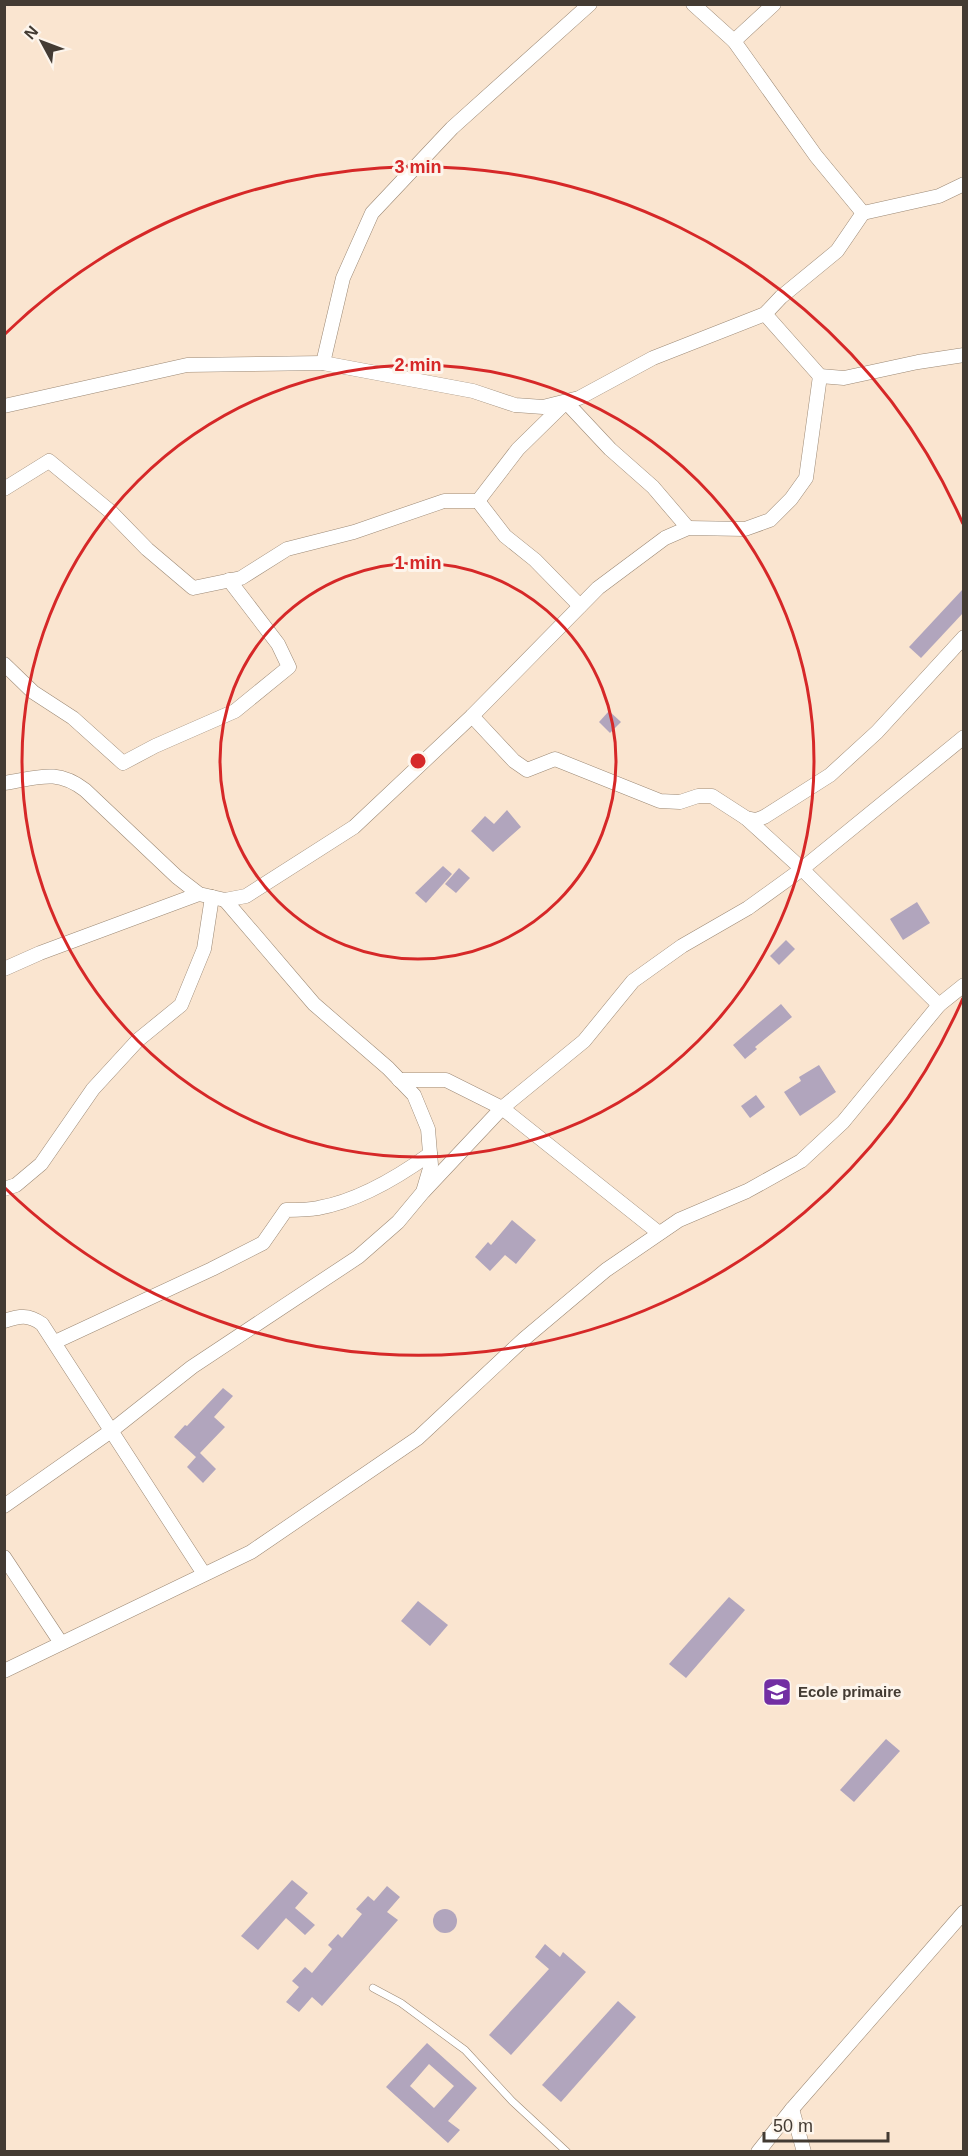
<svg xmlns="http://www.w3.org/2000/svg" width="968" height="2156" viewBox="0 0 968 2156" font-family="Arial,sans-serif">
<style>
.building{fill:#b1a5bd;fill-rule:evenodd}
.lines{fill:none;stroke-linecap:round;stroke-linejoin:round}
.service-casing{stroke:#9c8975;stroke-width:8}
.minor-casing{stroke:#9c8975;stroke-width:15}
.service{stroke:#fff;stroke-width:7}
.minor{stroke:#fff;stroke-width:14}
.ring{fill:none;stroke:#d62828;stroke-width:3}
.labels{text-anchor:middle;stroke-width:6;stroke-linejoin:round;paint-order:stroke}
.poi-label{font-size:15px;font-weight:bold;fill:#433b33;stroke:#fdf5ec;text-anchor:start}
.centre{fill:#d62828;stroke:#fdf5ec;stroke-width:3}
.ring-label{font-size:18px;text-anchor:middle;font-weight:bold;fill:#d62828;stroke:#fdf5ec;stroke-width:6;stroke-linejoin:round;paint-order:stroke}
</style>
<rect width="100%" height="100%" fill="#fae5d0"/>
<!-- building -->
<g class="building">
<polygon points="963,589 963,613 921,658 909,647"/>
<polygon points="609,711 621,722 610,733 599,722"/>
<polygon points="507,810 521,827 493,852 471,831 485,816 494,824"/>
<polygon points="443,866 452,874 426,903 415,893"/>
<polygon points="459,868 470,878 456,893 445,884"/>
<polygon points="917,902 930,923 903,940 890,919"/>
<polygon points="786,940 795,949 779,965 770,956"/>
<polygon points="781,1004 792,1017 755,1047 757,1049 745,1059 733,1045"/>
<polygon points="819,1065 836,1092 800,1116 784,1092 801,1081 799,1077"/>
<polygon points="756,1095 765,1107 750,1118 741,1106"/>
<polygon points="512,1220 536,1240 516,1264 505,1255 490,1271 475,1257 488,1242 491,1245"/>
<polygon points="223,1388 233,1396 214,1417 225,1427 200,1453 216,1469 203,1483 187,1467 196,1457 174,1437 185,1425 187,1426"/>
<polygon points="729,1597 745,1610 686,1678 669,1664"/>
<polygon points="418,1601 448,1625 430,1646 401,1621"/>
<polygon points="886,1739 900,1751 854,1802 840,1790"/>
<polygon points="292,1880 308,1893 295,1908 315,1925 305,1935 286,1918 258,1950 241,1936"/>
<polygon points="387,1886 400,1897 387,1912 398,1920 322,2006 312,1997 299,2012 286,2002 299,1987 292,1981 305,1967 312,1973 332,1949 328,1945 338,1934 342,1938 362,1914 356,1909 368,1896 374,1901"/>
<circle cx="445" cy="1921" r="12"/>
<polygon points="545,1944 560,1957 563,1952 586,1972 511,2055 489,2035 549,1969 535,1957"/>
<polygon points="618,2001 636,2017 561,2102 542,2085"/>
<path d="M427,2043L477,2088L448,2121L460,2130L448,2143L386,2087ZM429,2064L454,2086L434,2108L410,2086Z"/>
</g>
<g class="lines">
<!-- service casing -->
<g class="service-casing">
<polyline id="service" points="373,1988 401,2003 465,2050 512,2101 567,2152"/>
</g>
<!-- minor casing -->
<g class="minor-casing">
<g id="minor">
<polyline points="693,4 734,41 816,156 863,213"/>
<polyline points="734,41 774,4"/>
<polyline points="765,314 820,376 844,378 918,362 964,355"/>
<polyline points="323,363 343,278 372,213 452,128 590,4"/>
<polyline points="4,406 187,365 323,363 473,391 515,405 543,407 579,398 653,358 765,314 781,297 837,251 863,213 939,196 964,184"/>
<polyline points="4,489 49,461 111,512 147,549 193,588 241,578 287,549 354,532 444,501 478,501 518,449 566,402 610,449 653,487 688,528"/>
<polyline points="478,501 505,536 535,560 580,606"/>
<polyline points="4,664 33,692 73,718 123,763 155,746 235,711 289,667 278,644 229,580"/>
<polyline points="472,716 514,761 527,770 555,759 660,801 680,802 698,796 712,796 746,818 756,820 764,817 830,775 877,732 964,637"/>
<path d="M4,783C38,778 56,768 85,790L177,877L199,894L225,900L246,896L354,827L472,716L598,588L665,538L688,528L745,529L770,520L791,499L806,478L820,376"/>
<polyline points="746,818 802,869 939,1005"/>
<polyline points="4,969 40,953 199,894"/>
<polyline points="399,1080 446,1080 502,1108 659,1233"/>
<polyline points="4,1189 16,1185 41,1164 93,1089 138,1040 181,1005 204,949 212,897"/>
<polyline points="424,1191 502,1108 584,1041 633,981 682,946 748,908 802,869 964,737"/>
<path d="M4,1321C20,1316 28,1314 42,1324L204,1574"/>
<path d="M55,1342L212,1269L263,1243L286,1210C296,1210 308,1210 318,1208C358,1201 398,1177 430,1154"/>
<polyline points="4,1506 111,1431 192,1367 358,1257 398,1222 423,1192 431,1165 428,1129 414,1095 388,1068 314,1004 225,900"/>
<polyline points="4,1557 61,1643"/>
<polyline points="4,1671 251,1552 418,1438 524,1339 606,1270 679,1220 747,1191 801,1161 843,1122 939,1005 964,985"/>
<polyline points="792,2109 804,2152"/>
<polyline points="758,2152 792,2109 964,1912"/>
</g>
</g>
<!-- service -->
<use href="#service" class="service"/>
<!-- minor -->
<use href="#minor" class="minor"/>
</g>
<!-- distance rings -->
<g class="ring">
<circle cx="418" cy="761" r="198"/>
<circle cx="418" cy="761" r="396"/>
<path d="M963 998A594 594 0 0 1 5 1188M5 334A594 594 0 0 1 963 524"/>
</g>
<!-- icons -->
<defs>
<g id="school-square" transform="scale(1.5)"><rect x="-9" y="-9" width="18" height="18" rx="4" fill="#722ea3" stroke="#fdf5ec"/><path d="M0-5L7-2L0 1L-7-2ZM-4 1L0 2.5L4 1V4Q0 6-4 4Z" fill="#fff"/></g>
</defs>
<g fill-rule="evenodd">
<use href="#school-square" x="777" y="1692"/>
</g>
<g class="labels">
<!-- poi labels -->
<g class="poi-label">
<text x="798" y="1697">Ecole primaire</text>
</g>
</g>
<circle cx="418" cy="761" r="9" class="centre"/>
<g class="ring-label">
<text x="418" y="173">3 min</text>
<text x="418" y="371">2 min</text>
<text x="418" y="569">1 min</text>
</g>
<!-- border -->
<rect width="968" height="2156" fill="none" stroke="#433b33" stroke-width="12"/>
<!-- north arrow -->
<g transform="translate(42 42) rotate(311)" stroke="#fdf5ec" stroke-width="4.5" paint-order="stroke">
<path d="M0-4.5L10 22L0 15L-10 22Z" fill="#433b33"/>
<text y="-9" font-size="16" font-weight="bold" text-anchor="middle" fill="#433b33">N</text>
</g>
<!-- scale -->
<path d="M764 2132v9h124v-9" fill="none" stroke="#433b33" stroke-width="3"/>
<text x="773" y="2132" font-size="18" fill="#433b33" stroke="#fdf5ec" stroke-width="4.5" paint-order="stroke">50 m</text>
</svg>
